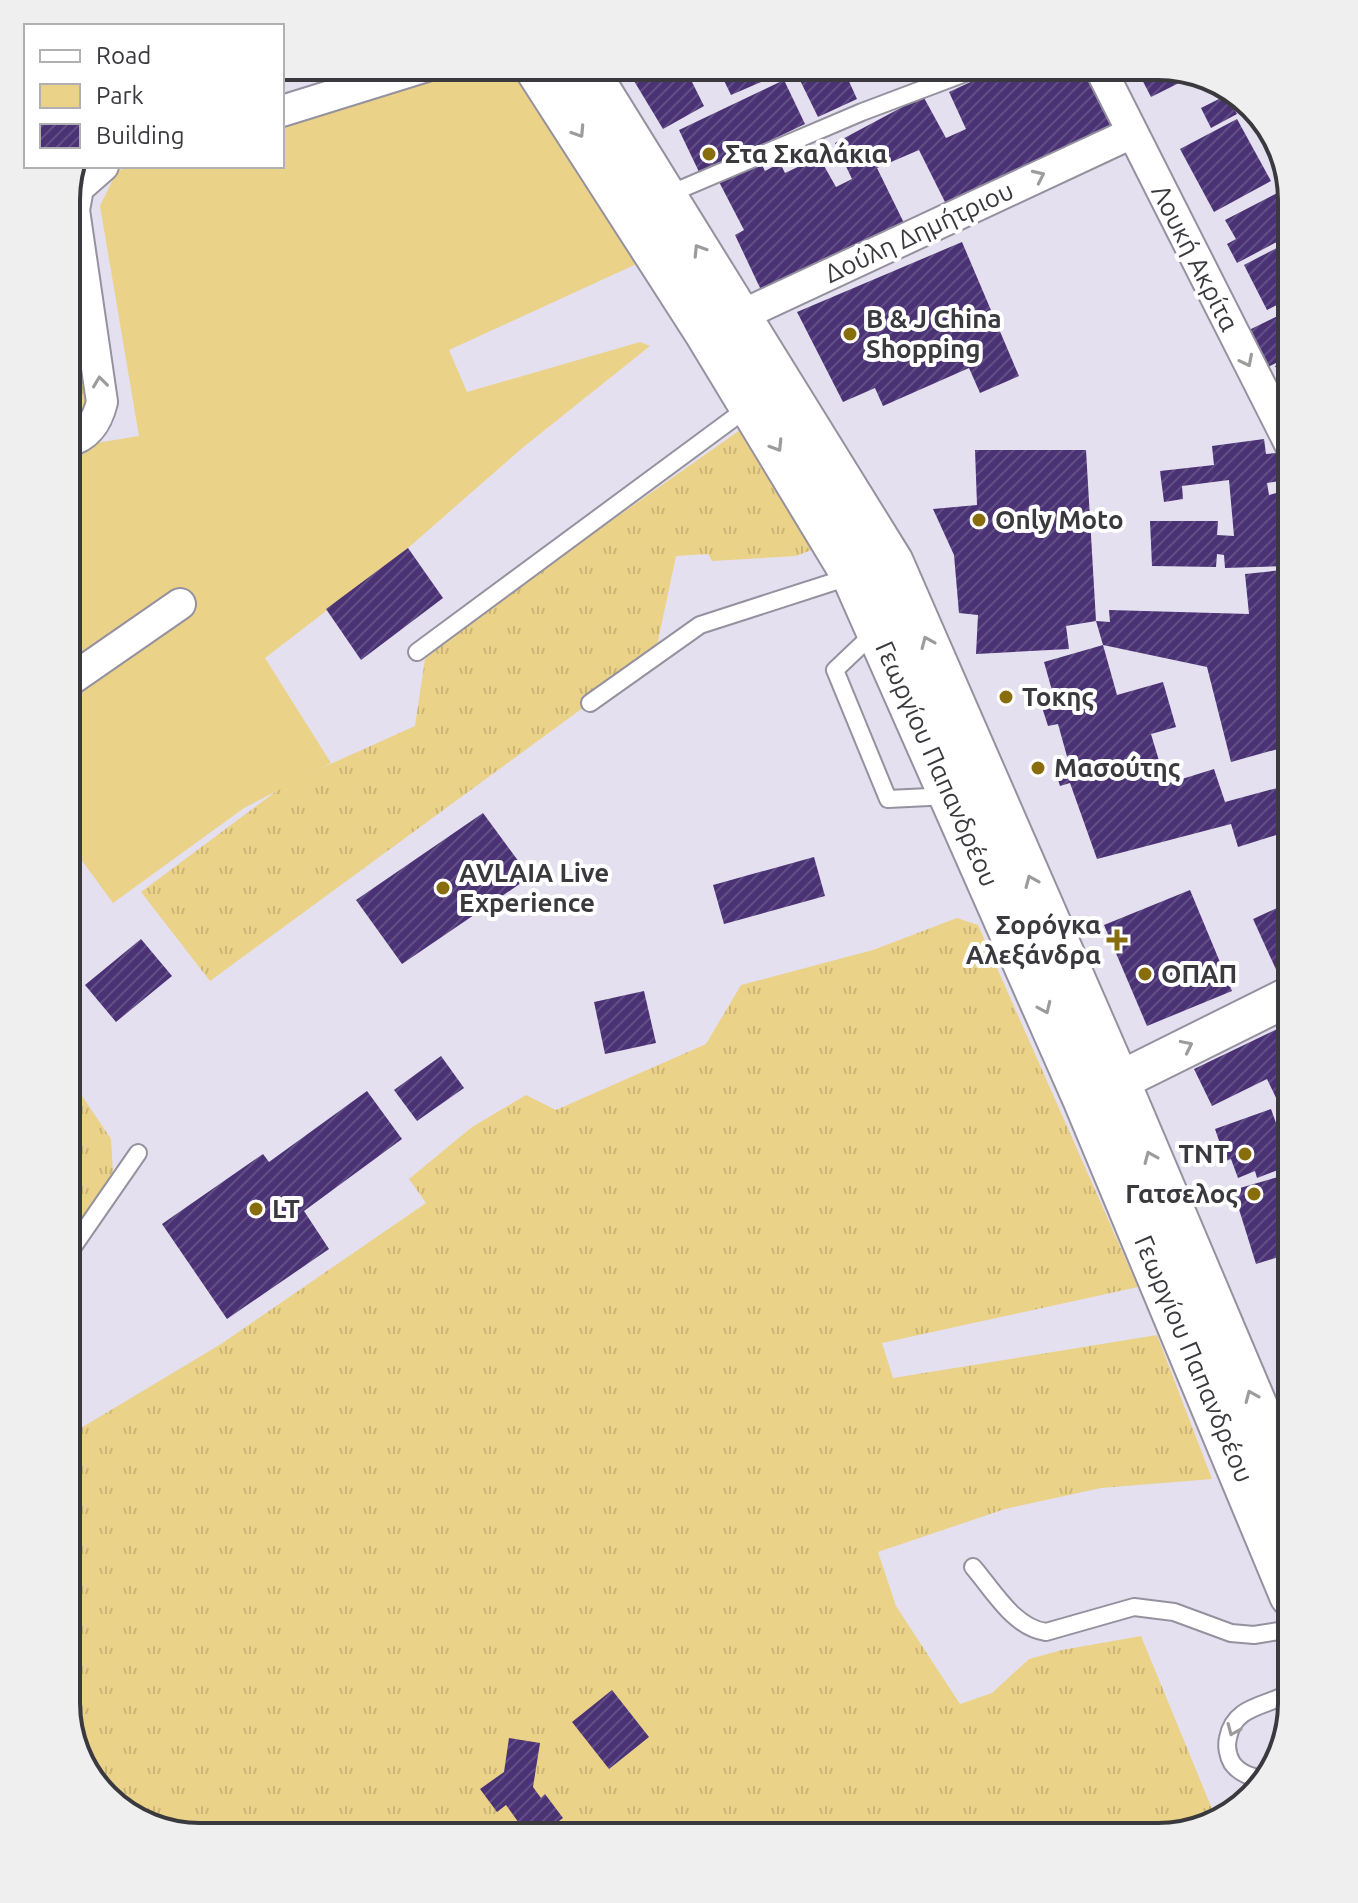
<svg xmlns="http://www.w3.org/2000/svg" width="1358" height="1903" viewBox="0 0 1358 1903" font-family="Ubuntu,sans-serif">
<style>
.grass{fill:url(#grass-tufts)}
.green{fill:#ebd289}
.building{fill:url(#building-hatch)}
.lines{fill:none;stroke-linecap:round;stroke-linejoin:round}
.service-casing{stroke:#95919f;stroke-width:20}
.minor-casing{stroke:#95919f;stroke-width:34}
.tertiary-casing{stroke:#95919f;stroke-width:42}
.primary-casing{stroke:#95919f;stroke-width:48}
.service{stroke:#fff;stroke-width:16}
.minor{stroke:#fff;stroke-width:30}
.tertiary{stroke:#fff;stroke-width:38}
.primary{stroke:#fff;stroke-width:44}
.oneway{stroke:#9c9c9e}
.poi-dot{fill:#886d0c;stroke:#fff;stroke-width:3}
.labels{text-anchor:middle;stroke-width:8;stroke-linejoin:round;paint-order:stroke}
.poi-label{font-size:26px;font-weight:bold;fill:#3a393e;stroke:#fff;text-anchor:start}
.street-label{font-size:26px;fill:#3a393e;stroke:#fff}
.rim{fill:none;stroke:#3a393e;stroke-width:4}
</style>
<defs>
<pattern id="grass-tufts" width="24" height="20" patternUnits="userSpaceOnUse" patternTransform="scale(2)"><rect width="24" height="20" fill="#ebd289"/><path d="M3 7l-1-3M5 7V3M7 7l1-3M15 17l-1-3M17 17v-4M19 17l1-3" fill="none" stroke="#cab577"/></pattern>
<pattern id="building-hatch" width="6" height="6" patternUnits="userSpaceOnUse" patternTransform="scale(2)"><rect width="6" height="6" fill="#4a3275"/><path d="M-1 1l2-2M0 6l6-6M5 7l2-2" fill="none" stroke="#624f85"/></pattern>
</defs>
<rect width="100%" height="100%" fill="#e4e0ef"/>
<!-- grass -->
<g class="grass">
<polygon points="66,203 92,414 66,430"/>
<polygon points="750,423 822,546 796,556 712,561 708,554 676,556 655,655 210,981 141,892 286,784 415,726 425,659 486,609"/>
<polygon points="957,918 978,925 1138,1287 882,1343 893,1378 1157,1335 1212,1479 1101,1488 1005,1509 878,1552 896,1606 960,1704 992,1693 1029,1659 1062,1650 1141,1636 1217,1821 1159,1837 192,1837 133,1819 84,1770 66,1703 66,1437 221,1344 426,1203 409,1179 472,1127 526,1095 556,1110 706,1044 741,985 873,950"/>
<polygon points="66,1084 82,1096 111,1139 114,1189 66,1250"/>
</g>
<!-- green -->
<polygon class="green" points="453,66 518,66 643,261 449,350 467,392 640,342 650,346 521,449 408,548 265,658 331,763 244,808 113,903 66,839 66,448 139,436 100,206 117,171 133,166 282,166 282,119"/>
<!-- building -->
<g class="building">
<polygon points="625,66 684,66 704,106 663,129"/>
<polygon points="717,66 778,66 782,73 731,95"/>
<polygon points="793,66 842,66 857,99 818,117"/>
<polygon points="935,66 970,66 943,80"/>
<polygon points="1005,66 1090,66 1118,126 947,206 919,150 877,168 904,223 761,290 735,235 744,230 717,178 758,157 765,171 780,163 785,173 819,157 836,187 852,179 835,143 923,96 946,138 966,129 949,92"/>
<polygon points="1135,66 1166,66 1195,75 1151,97"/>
<polygon points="784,80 805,124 700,174 679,130"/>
<polygon points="1227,95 1237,114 1211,128 1201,108"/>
<polygon points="1237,119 1271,181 1214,212 1180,149"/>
<polygon points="1289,187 1292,234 1237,263 1227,244 1236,239 1225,220"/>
<polygon points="1292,240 1292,297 1267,310 1244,265"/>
<polygon points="962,242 1019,376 980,393 969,368 883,406 875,388 843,402 797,312"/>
<polygon points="1292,309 1292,355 1268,367 1249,330"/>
<polygon points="1292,358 1292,398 1275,366"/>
<polygon points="1264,439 1266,454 1276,453 1280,481 1267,483 1269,495 1287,490 1289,505 1292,505 1292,540 1285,540 1288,566 1225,568 1224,555 1217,554 1216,567 1152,566 1150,521 1218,521 1217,535 1234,536 1229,480 1182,486 1183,499 1164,502 1160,471 1214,465 1212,446"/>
<polygon points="975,450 1086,450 1096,621 1066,626 1069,649 976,654 978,615 959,613 954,555 933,509 977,505"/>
<polygon points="408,548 443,598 361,660 326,609"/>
<polygon points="1292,569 1292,745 1231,762 1207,667 1103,645 1117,695 1163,682 1176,727 1151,734 1166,784 1214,769 1225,802 1292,784 1292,830 1238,847 1231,824 1097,859 1070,783 1060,786 1053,764 1068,760 1058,724 1048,726 1039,698 1053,694 1044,662 1103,645 1096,621 1110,622 1109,610 1249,614 1245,574"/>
<polygon points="483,813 530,877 402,964 356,900"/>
<polygon points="814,857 825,896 724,924 713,885"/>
<polygon points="1190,890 1232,991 1147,1026 1104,925"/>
<polygon points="1292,901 1292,970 1279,976 1253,919"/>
<polygon points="141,939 172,976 116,1022 85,985"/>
<polygon points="644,991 656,1043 605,1054 594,1002"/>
<polygon points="1292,1022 1292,1100 1280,1106 1267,1079 1212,1106 1194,1069"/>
<polygon points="441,1056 464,1088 417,1121 394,1090"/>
<polygon points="367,1091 402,1139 304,1211 329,1249 227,1319 162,1224 263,1154 269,1162"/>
<polygon points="1271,1109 1291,1165 1257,1178 1255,1171 1238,1178 1231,1159 1226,1161 1215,1129"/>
<polygon points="1292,1173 1292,1253 1256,1264 1233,1190"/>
<polygon points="612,1690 649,1737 609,1769 572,1722"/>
<polygon points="509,1738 540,1743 533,1787 541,1798 545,1794 563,1818 537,1837 529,1837 506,1805 497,1812 480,1789 504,1772"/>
</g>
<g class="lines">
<!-- service casing -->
<g class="service-casing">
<g id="service">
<polyline points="667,195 862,112 984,66"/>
<polyline points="875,632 835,670 888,799 950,796"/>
<polyline points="417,652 750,406"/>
<polyline points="590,703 700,625 852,576"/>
<polyline points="66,1257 138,1153"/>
<path d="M973,1567C993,1590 1014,1628 1046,1632L1134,1607L1174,1612L1231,1633L1254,1635L1292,1629"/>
<path d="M1266,1778C1254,1779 1240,1774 1232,1763C1228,1756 1226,1746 1228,1738C1234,1704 1269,1707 1292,1691"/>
</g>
</g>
<!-- minor casing -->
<g class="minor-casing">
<g id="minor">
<polyline points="1099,66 1292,448"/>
<polyline points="282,111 427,66"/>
<polyline points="723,324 1132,133"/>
<path d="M66,442C88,437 97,422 102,402L74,210L78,188L103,166"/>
<polyline points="66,683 180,604"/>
</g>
</g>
<!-- tertiary casing -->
<g class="tertiary-casing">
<polyline id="tertiary" points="1091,1095 1292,995"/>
</g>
<!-- primary casing -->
<g class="primary-casing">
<g id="primary">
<polyline points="536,66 707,332 854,575 1085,1098 1292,1595"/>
<polyline points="583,66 891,563 1117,1081 1292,1494"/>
</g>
</g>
<!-- service -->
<use href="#service" class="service"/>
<!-- minor -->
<use href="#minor" class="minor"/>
<!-- tertiary -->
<use href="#tertiary" class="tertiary"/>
<!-- primary -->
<use href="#primary" class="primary"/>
</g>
<!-- one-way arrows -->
<defs><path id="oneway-chevron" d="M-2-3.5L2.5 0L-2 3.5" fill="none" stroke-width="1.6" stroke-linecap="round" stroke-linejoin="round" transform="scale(2)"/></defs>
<g class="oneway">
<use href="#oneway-chevron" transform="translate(579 132) rotate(57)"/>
<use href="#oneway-chevron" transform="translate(1039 176) rotate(-25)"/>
<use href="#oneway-chevron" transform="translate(699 250) rotate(-122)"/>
<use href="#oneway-chevron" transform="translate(1247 361) rotate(63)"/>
<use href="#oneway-chevron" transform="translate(100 382) rotate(-97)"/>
<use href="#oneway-chevron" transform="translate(777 446) rotate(58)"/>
<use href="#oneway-chevron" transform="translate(927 642) rotate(-113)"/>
<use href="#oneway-chevron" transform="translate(1031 881) rotate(-113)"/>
<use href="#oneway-chevron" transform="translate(1045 1008) rotate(66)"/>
<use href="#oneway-chevron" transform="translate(1187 1046) rotate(-26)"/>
<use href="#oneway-chevron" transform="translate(1150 1157) rotate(-113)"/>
<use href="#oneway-chevron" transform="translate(1251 1396) rotate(-113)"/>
<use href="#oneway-chevron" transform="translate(1233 1730) rotate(113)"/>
</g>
<!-- markers -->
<g class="poi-dot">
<circle cx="709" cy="154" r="8"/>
<circle cx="850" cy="334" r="8"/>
<circle cx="979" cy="520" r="8"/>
<circle cx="1006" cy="697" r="8"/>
<circle cx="1038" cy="768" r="8"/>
<circle cx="443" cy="888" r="8"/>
<path d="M1113 928h8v8h8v8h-8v8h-8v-8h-8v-8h8z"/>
<circle cx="1145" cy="974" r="8"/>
<circle cx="1245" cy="1154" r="8"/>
<circle cx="1254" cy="1194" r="8"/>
<circle cx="256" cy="1209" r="8"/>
</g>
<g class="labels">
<!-- poi labels -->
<g class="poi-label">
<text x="725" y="163">Στα Σκαλάκια</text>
<text x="866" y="328">B &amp; J China<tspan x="866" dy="30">Shopping</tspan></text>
<text x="995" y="529">Only Moto</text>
<text x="1022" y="706">Τοκης</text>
<text x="1054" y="777">Μασούτης</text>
<text x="459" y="882">AVLAIA Live<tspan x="459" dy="30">Experience</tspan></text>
<text x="1101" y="934" text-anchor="end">Σορόγκα<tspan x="1101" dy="30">Αλεξάνδρα</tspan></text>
<text x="1161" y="983">ΟΠΑΠ</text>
<text x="1229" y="1163" text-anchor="end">TNT</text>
<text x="1238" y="1203" text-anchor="end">Γατσελος</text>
<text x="272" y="1218">LT</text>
</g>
<!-- street labels -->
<g class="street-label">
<text transform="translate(919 232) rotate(-25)" y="9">Δούλη Δημήτριου</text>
<text transform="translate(1195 258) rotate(63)" y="9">Λουκή Ακρίτα</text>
<text transform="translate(937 764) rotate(66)" y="9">Γεωργίου Παπανδρέου</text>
<text transform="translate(1194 1359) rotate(67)" y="9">Γεωργίου Παπανδρέου</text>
</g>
</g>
<!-- crop -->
<path d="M0 0H1358V1903H0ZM200 80H1158A120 120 0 0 1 1278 200V1703A120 120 0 0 1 1158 1823H200A120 120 0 0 1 80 1703V200A120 120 0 0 1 200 80Z" fill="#efeff0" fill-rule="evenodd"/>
<path class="rim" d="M200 80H1158A120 120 0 0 1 1278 200V1703A120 120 0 0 1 1158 1823H200A120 120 0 0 1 80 1703V200A120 120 0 0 1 200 80Z"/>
<!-- legend -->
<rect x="24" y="24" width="260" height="144" fill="#ffffff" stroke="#b0b0b2" stroke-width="2"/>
<rect x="40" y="50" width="40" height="12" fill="#ffffff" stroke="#b0b0b2" stroke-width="2"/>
<text x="96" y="64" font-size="24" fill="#3a393e">Road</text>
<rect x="40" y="84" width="40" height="24" fill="#ebd289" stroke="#b0b0b2" stroke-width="2"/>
<text x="96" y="104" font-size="24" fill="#3a393e">Park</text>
<rect x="40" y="124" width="40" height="24" fill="url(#building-hatch)" stroke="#b0b0b2" stroke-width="2"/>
<text x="96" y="144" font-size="24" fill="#3a393e">Building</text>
</svg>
